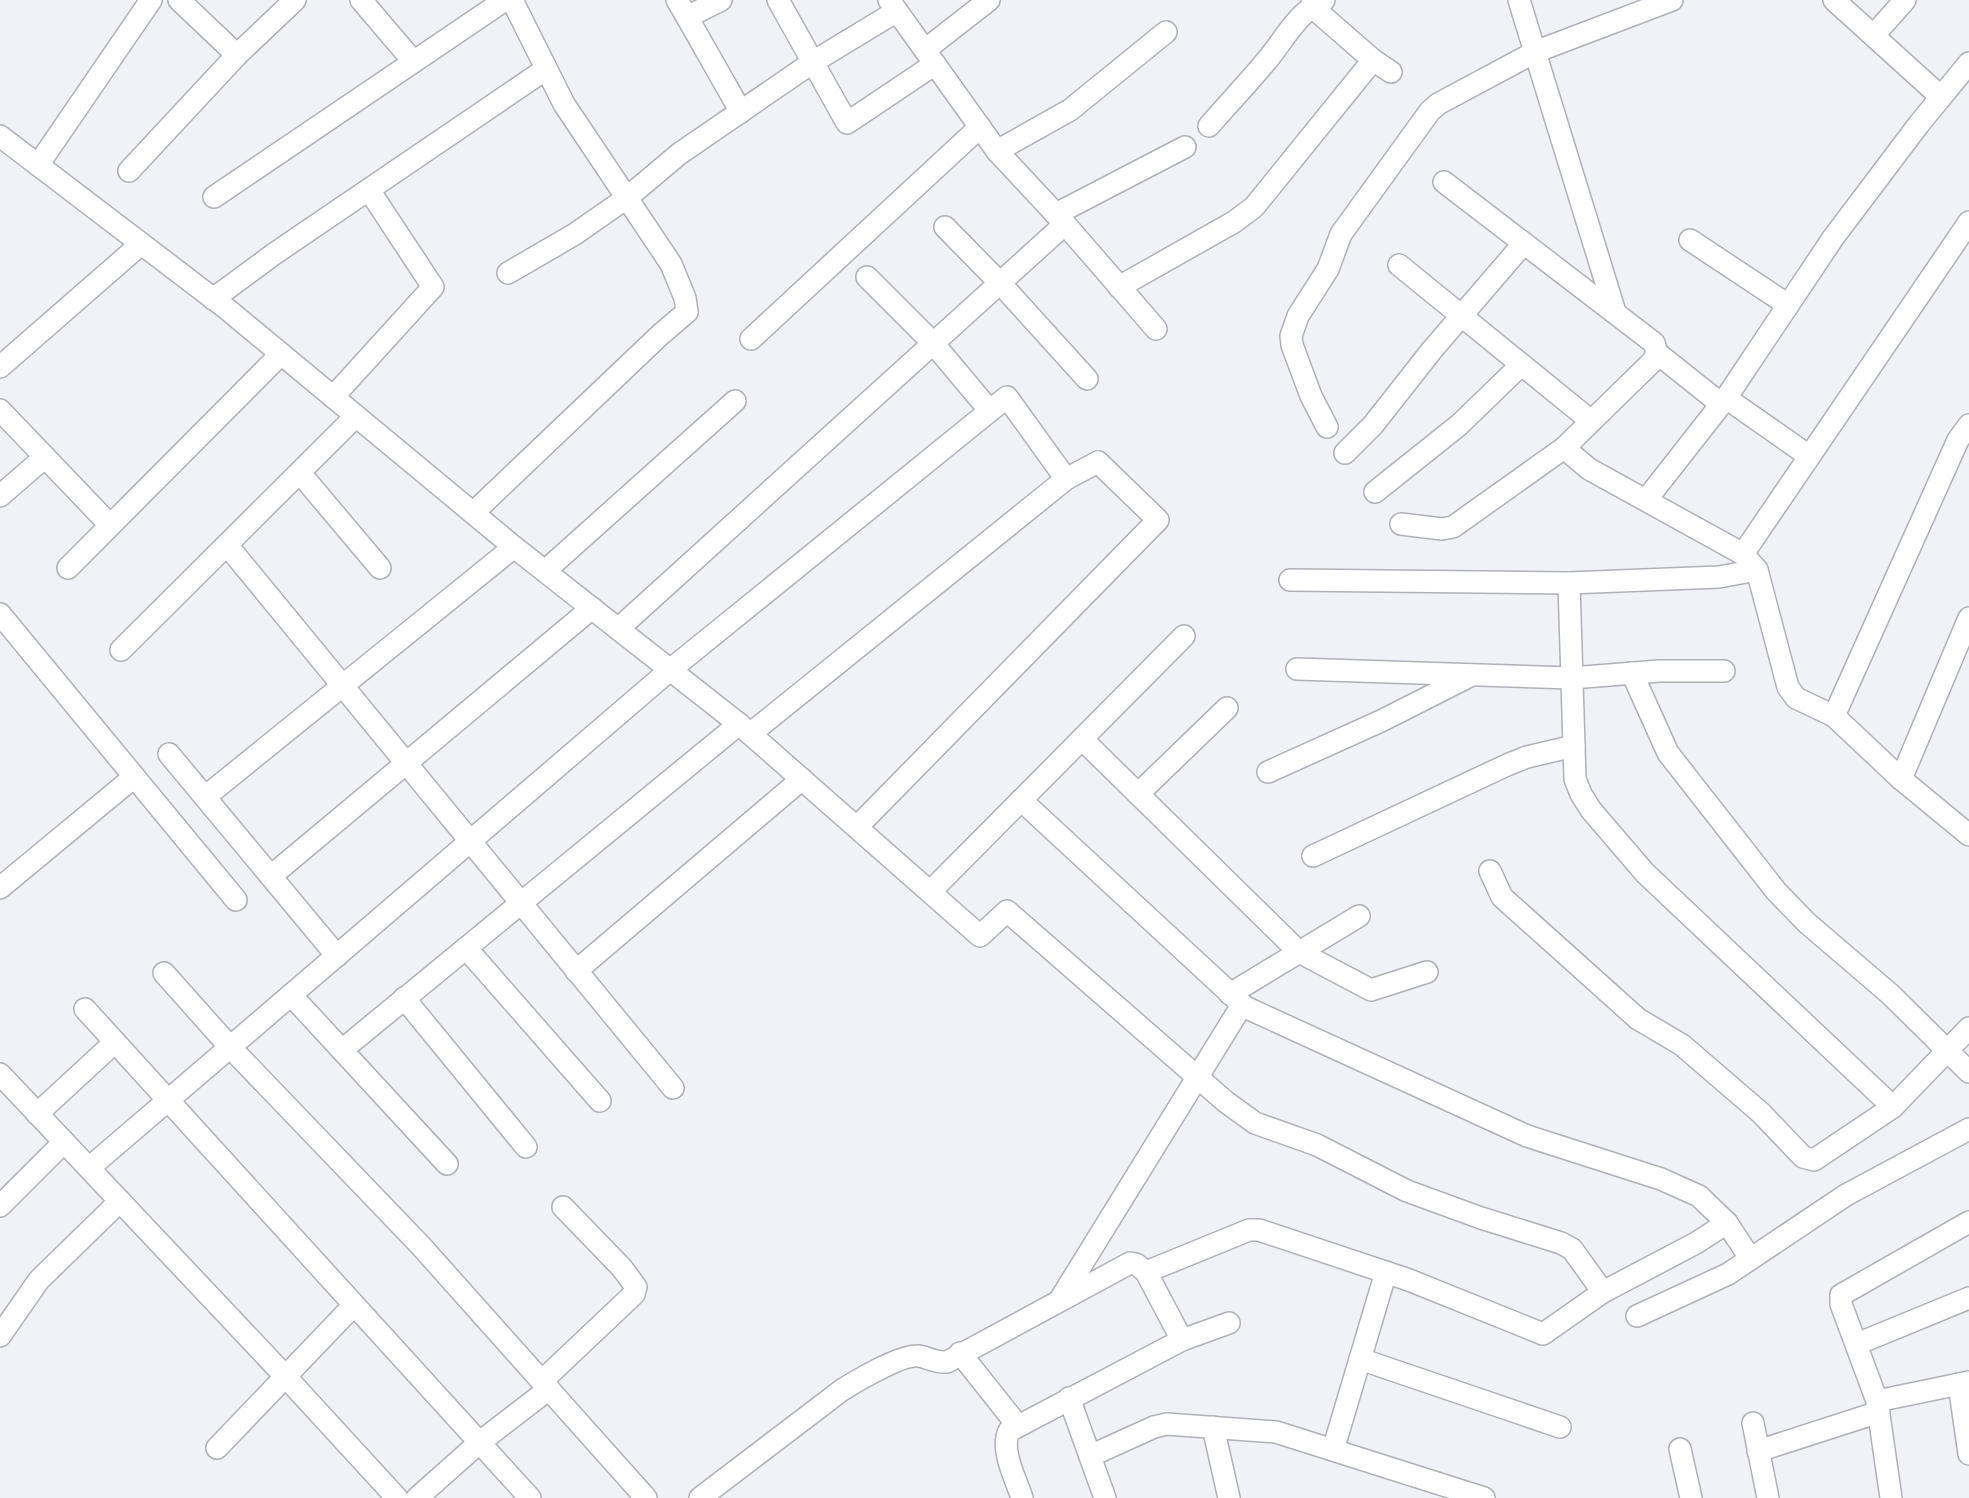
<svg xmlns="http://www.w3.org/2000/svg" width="1969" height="1498" viewBox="0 0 1969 1498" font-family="'Titillium Web',sans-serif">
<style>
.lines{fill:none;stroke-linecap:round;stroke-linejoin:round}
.minor-casing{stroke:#afb1b7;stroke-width:24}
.minor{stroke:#fff;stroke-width:21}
</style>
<rect width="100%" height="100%" fill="#f0f2f8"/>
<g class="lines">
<!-- minor casing -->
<g class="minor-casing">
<g id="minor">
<polyline points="179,0 237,55"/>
<polyline points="361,0 413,61"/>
<polyline points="677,0 687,17 721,0"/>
<polyline points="778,0 847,123 935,64"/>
<polyline points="889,0 997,151 1065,224 1156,329"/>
<polyline points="1519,0 1615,312"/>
<polyline points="1834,0 1941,97"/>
<polyline points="1311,6 1373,60 1391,72"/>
<polyline points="687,17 741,112"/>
<polyline points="1874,35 1905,0"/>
<polyline points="925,50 989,0"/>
<path d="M1209,126C1228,104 1249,82 1268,59C1286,37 1297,13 1324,0"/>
<polyline points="0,136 227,309 514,547 739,724 980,936 1007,911 1226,1102 1255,1123 1317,1145 1407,1191 1481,1218 1561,1243 1572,1249 1603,1292"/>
<polyline points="997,151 1070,110 1166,32"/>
<polyline points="38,165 151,0"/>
<polyline points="129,171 237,55 295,0"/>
<polyline points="214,197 505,0"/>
<polyline points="1056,214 1185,147"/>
<polyline points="945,227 1000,283 1087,379"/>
<polyline points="1690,240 1788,305"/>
<polyline points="1399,265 1591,421"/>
<polyline points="508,273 575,234 628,197 679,154 813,62 897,11"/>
<polyline points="867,277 933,343 990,411"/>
<polyline points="1119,287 1234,222 1254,207 1373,60"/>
<polyline points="213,299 274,254 546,69"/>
<polyline points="751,339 980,127"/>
<polyline points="1657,353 1721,404"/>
<polyline points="0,367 141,244"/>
<polyline points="333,397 433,287 369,190"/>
<polyline points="1726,398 1809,456"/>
<polyline points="0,410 110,525"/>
<polyline points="1327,427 1311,396 1292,345 1291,336 1298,316 1328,269 1341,234 1430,111 1438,104 1535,52 1672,0"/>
<polyline points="1564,448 1589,469 1743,554 1757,570 1788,687 1796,698 1834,716 1901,779 1969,835"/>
<polyline points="1345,453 1373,425 1432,350 1524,243"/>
<polyline points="300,473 380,568"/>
<polyline points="1375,492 1459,425 1521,365"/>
<polyline points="0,496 45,457"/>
<polyline points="1646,500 1726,398 1833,238 1919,124 1969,63"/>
<polyline points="473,513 660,335 687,312 685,298 671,264 564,104 512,0"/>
<polyline points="1401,524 1442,529 1453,527 1564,448 1653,361 1657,353 1654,343 1444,182"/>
<polyline points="227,545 673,1088"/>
<polyline points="1743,554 1969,222"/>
<polyline points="68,568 281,354"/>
<polyline points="545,571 735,401"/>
<polyline points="1290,580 1569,583 1719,577 1757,570"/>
<polyline points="1569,583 1575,779 1581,794 1591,810 1645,873 1893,1107"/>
<polyline points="0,614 236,900"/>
<polyline points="618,629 1065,224"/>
<polyline points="121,650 356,416"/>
<polyline points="1297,669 1572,678 1659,671 1724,671"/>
<polyline points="1632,673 1668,753 1776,891 1807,923 1890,994 1969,1072"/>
<polyline points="1834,716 1958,440 1969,425"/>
<polyline points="1082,739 1299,952 1371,990 1427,972"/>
<polyline points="169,754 337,956"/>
<polyline points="1268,772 1381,721 1472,675"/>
<polyline points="1901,779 1969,618"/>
<polyline points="1138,794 1227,708"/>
<polyline points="205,797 514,547"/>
<polyline points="1021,800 1245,1007 1527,1136 1661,1179 1699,1196 1727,1223 1750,1258"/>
<polyline points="857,827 1158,520 1098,462 1066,479"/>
<polyline points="1313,856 1507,765 1527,757 1574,746"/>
<polyline points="1490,871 1502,897 1638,1019 1682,1045 1761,1113 1803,1157 1814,1160 1893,1107 1969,1028"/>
<polyline points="271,876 592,608"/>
<polyline points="0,888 134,777"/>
<polyline points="931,891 1184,636"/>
<polyline points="466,948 600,1101"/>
<polyline points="576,971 802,779"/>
<polyline points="164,973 230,1047 421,1246 646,1498"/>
<polyline points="1230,994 1359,916"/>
<polyline points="291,995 447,1164"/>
<polyline points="404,998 526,1147"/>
<polyline points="85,1009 530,1498"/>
<polyline points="342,1050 739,724"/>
<polyline points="0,1074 285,1376 397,1498"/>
<polyline points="37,1114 115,1042"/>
<polyline points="89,1168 670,670 1007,397 1066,479 750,734"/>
<polyline points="0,1206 64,1142"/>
<polyline points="1146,1272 1249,1230 1259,1230 1409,1280 1543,1334 1603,1292 1696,1243 1727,1223"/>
<polyline points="1061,1298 1242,1005"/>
<polyline points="1637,1316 1728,1274 1846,1195 1969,1129"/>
<polyline points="0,1336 39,1280 120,1201"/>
<polyline points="1857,1344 1969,1298"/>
<polyline points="960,1353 1018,1426"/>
<polyline points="1360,1359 1560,1427"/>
<polyline points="542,1381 634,1294 636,1287 622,1268 563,1207"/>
<polyline points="1959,1384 1969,1454"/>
<polyline points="1069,1398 1105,1498"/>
<polyline points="1877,1401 1969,1382"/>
<polyline points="1753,1423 1768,1498"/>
<polyline points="1213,1427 1229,1498"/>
<polyline points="217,1448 354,1305"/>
<polyline points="1680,1449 1691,1498"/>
<polyline points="1333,1450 1386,1272"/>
<polyline points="1758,1451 1879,1412"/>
<polyline points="1090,1456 1154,1427 1167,1424 1276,1432 1484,1498"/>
<polyline points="417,1498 480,1442 549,1389"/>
<path d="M700,1498L842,1390C858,1380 902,1354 919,1356C930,1358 935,1363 947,1362L1130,1263L1136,1264L1146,1272L1182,1340"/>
<path d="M1022,1498C1016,1479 1000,1450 1009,1431L1182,1340L1229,1323"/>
<polyline points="1891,1498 1877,1401 1841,1304 1841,1295 1969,1222"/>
</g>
</g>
<!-- minor -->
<use href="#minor" class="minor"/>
</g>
</svg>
